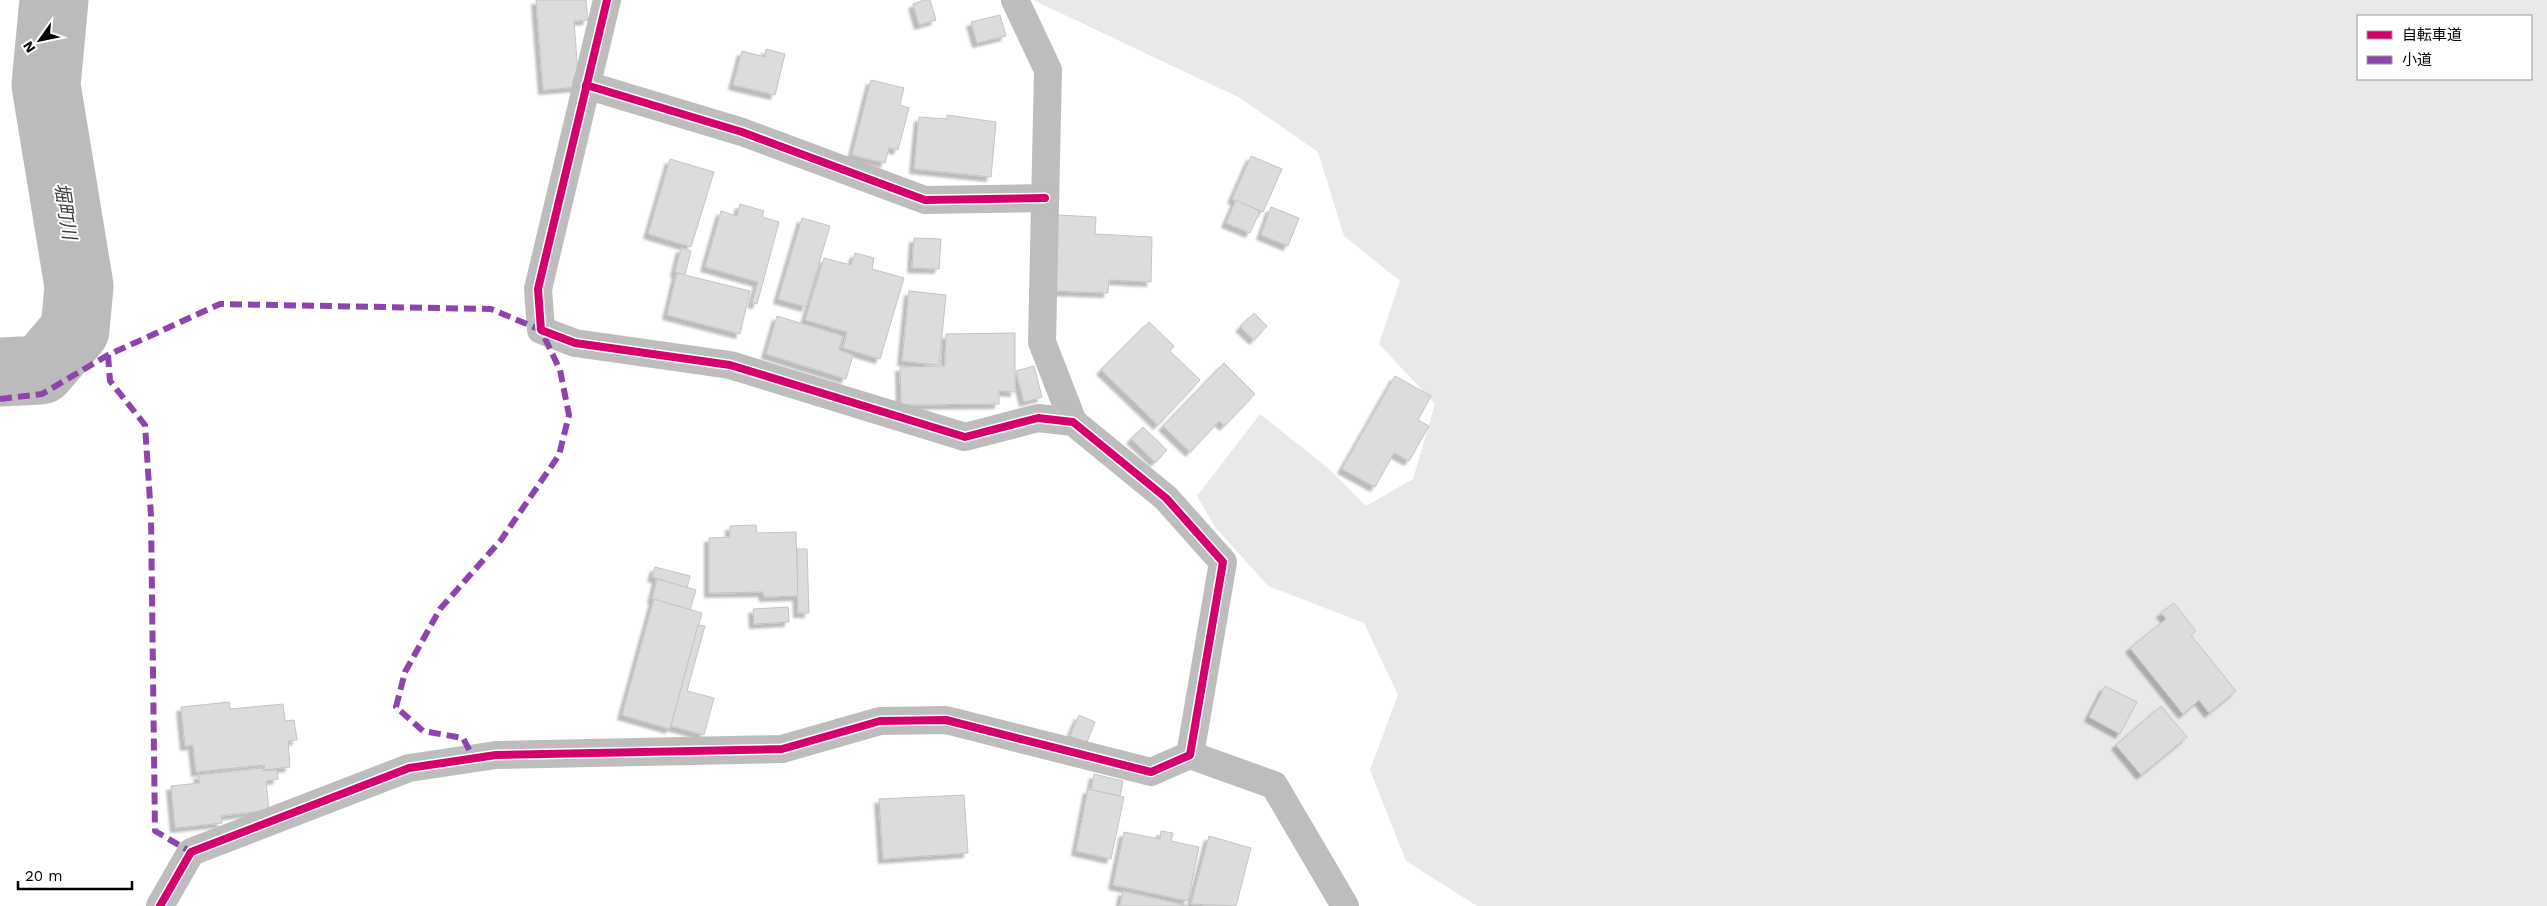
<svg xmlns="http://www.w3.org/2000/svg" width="2547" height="906" viewBox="0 0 2547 906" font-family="'Work Sans','Noto Sans JP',sans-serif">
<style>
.green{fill:#e9e9e9;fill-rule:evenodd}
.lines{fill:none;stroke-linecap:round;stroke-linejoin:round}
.river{stroke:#bbb;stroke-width:69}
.building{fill:#dcdcdc;stroke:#c4c4c4;filter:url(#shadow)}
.minor{stroke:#bdbdbd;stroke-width:28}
.quiet{stroke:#8e44ad;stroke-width:6;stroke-dasharray:12 6;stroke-linecap:butt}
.cycleway-casing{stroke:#fff;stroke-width:11}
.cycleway{stroke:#d6006c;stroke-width:8}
.labels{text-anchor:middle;stroke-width:4;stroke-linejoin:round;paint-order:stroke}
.water-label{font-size:19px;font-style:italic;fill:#3f3f3f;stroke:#fff}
</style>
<defs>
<filter id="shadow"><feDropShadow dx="-4.5" dy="4.5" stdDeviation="1" flood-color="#0004"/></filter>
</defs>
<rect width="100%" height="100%" fill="#fff"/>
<!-- green -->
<path class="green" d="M1033,0H2547V906H1477L1406,861L1370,770L1398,695L1364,623L1268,586L1215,527L1197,496L1260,414L1328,468L1366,506L1413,479L1435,404L1379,344L1400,281L1344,236L1318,152L1240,98ZM2358,16H2531V79H2358Z"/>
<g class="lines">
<!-- river -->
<polyline class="river" points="0,372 41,370 75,330 79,286 46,85 54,0"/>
</g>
<!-- building -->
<g class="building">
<polygon points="536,0 586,0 588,20 574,21 579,87 543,90"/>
<polygon points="924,0 930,0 936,20 919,25 913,4"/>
<polygon points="1000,15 1006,36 977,43 971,22"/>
<polygon points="766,49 785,54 775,95 733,85 742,51 765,57"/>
<polygon points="871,80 904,88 900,105 909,108 898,150 889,148 885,163 852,155"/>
<polygon points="947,115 996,122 991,177 914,169 919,117 947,119"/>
<polygon points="1251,156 1282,169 1263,212 1232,199"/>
<polygon points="670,159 714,172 691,247 648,234"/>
<polygon points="1236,200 1260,211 1250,233 1226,223"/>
<polygon points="740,204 764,211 762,217 779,222 757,304 752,303 758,282 705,267 721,211 737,216"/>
<polygon points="1271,207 1299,218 1288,246 1261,235"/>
<polygon points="1057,215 1096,217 1095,234 1152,237 1151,282 1109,280 1108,293 1054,291"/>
<polygon points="802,218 830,226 806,307 778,299"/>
<polygon points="914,238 941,239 939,269 912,268"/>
<polygon points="681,248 691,251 685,275 675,272"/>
<polygon points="855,253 874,258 872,269 904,278 880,359 843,348 847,332 805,320 824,258 851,265"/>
<polygon points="677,273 750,291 740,334 667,315"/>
<polygon points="909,291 946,295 939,365 902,361"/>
<polygon points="1254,313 1267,326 1254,340 1240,327"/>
<polygon points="777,316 843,336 839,350 853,355 846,379 766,354"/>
<polygon points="1149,322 1174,346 1170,351 1200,380 1158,425 1101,370"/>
<polygon points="1015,333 1015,392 999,391 999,404 901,405 900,367 945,366 946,334"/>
<polygon points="1224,363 1255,394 1224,426 1219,421 1190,452 1163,426"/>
<polygon points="1034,366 1042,397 1024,402 1016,371"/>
<polygon points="1395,376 1431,396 1418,420 1429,426 1409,461 1394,453 1375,487 1342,469"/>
<polygon points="1143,427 1167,450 1155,462 1131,439"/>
<polygon points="756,525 757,533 796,532 798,596 764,597 763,592 709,593 709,538 730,537 730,526"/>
<polygon points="797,549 807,549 809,613 798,613"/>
<polygon points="655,567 690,576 687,588 652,577"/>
<polygon points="657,579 696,590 690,610 652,599"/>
<polygon points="654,599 702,613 670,729 622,715"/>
<polygon points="2174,603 2196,631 2191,635 2236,691 2209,713 2199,700 2183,714 2130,648 2166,619 2161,613"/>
<polygon points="788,607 789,622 754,624 753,609"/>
<polygon points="698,625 705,626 687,691 714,698 704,735 671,726"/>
<polygon points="2105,686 2137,702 2120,734 2089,717"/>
<polygon points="229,702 230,709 283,704 285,721 294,720 297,740 288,741 290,767 265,770 264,765 196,772 193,745 185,746 181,707"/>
<polygon points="2161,706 2187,737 2141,775 2116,745"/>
<polygon points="1079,715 1095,722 1087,742 1070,736"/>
<polygon points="263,768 263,771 277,770 278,779 266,781 269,810 221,816 222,823 175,828 171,786 200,783 198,775"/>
<polygon points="1094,774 1123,781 1120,796 1091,790"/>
<polygon points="1088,789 1124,797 1111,859 1076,851"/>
<polygon points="964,795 968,853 883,859 879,799"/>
<polygon points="1161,831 1173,833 1171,841 1199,847 1188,901 1113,885 1124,832 1160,839"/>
<polygon points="1209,836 1251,848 1236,906 1191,904"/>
<polygon points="1123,891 1189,906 1120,906"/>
</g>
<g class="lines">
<!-- minor -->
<g class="minor">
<polyline points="1015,0 1048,70 1042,342 1073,422"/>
<polyline points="586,85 742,132 925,200 1045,198"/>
<polyline points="1190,755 1274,785 1345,906"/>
<polyline points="160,906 191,852 409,768 496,755 782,749 880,721 946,720 1151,772 1190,755 1223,562 1166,498 1073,422 1038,418 965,437 730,365 575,343 541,330 538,289 607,0"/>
</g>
<!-- quiet -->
<g class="quiet">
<polyline points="108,355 110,381 145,425 151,516 155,831 191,852"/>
<polyline points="0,399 42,394 108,355 220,304 491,309 541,330 560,370 569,415 559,455 501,540 440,609 405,672 396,707 423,731 463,738 474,759"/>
</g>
<!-- cycleway casing -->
<g class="cycleway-casing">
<g id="cycleway">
<polyline points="586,85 742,132 925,200 1045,198"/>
<polyline points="160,906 191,852 409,768 496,755 782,749 880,721 946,720 1151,772 1190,755 1223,562 1166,498 1073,422 1038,418 965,437 730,365 575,343 541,330 538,289 607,0"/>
</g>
</g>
<!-- cycleway -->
<use href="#cycleway" class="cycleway"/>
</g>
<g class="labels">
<!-- water labels -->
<g class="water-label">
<text transform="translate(66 211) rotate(81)" y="7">堀町川</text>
</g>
</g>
<!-- legend -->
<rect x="2357" y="15" width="175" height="65" fill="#ffffff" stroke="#999999"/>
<rect x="2367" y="31" width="25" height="8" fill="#d6006c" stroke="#999999"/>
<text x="2402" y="40" font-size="15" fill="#000000">自転車道</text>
<rect x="2367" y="56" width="25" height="8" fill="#8e44ad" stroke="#999999"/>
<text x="2402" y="65" font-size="15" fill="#000000">小道</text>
<!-- north arrow -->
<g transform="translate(40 40) rotate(237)" stroke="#ffffff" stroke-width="4" paint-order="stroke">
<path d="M0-4L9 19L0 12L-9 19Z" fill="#000000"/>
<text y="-8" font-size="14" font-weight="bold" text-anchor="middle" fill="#000000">N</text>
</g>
<!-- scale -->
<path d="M18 881v8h114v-8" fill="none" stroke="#000000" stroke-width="2.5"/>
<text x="25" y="881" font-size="15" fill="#000000" stroke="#ffffff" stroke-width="4" paint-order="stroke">20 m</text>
</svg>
